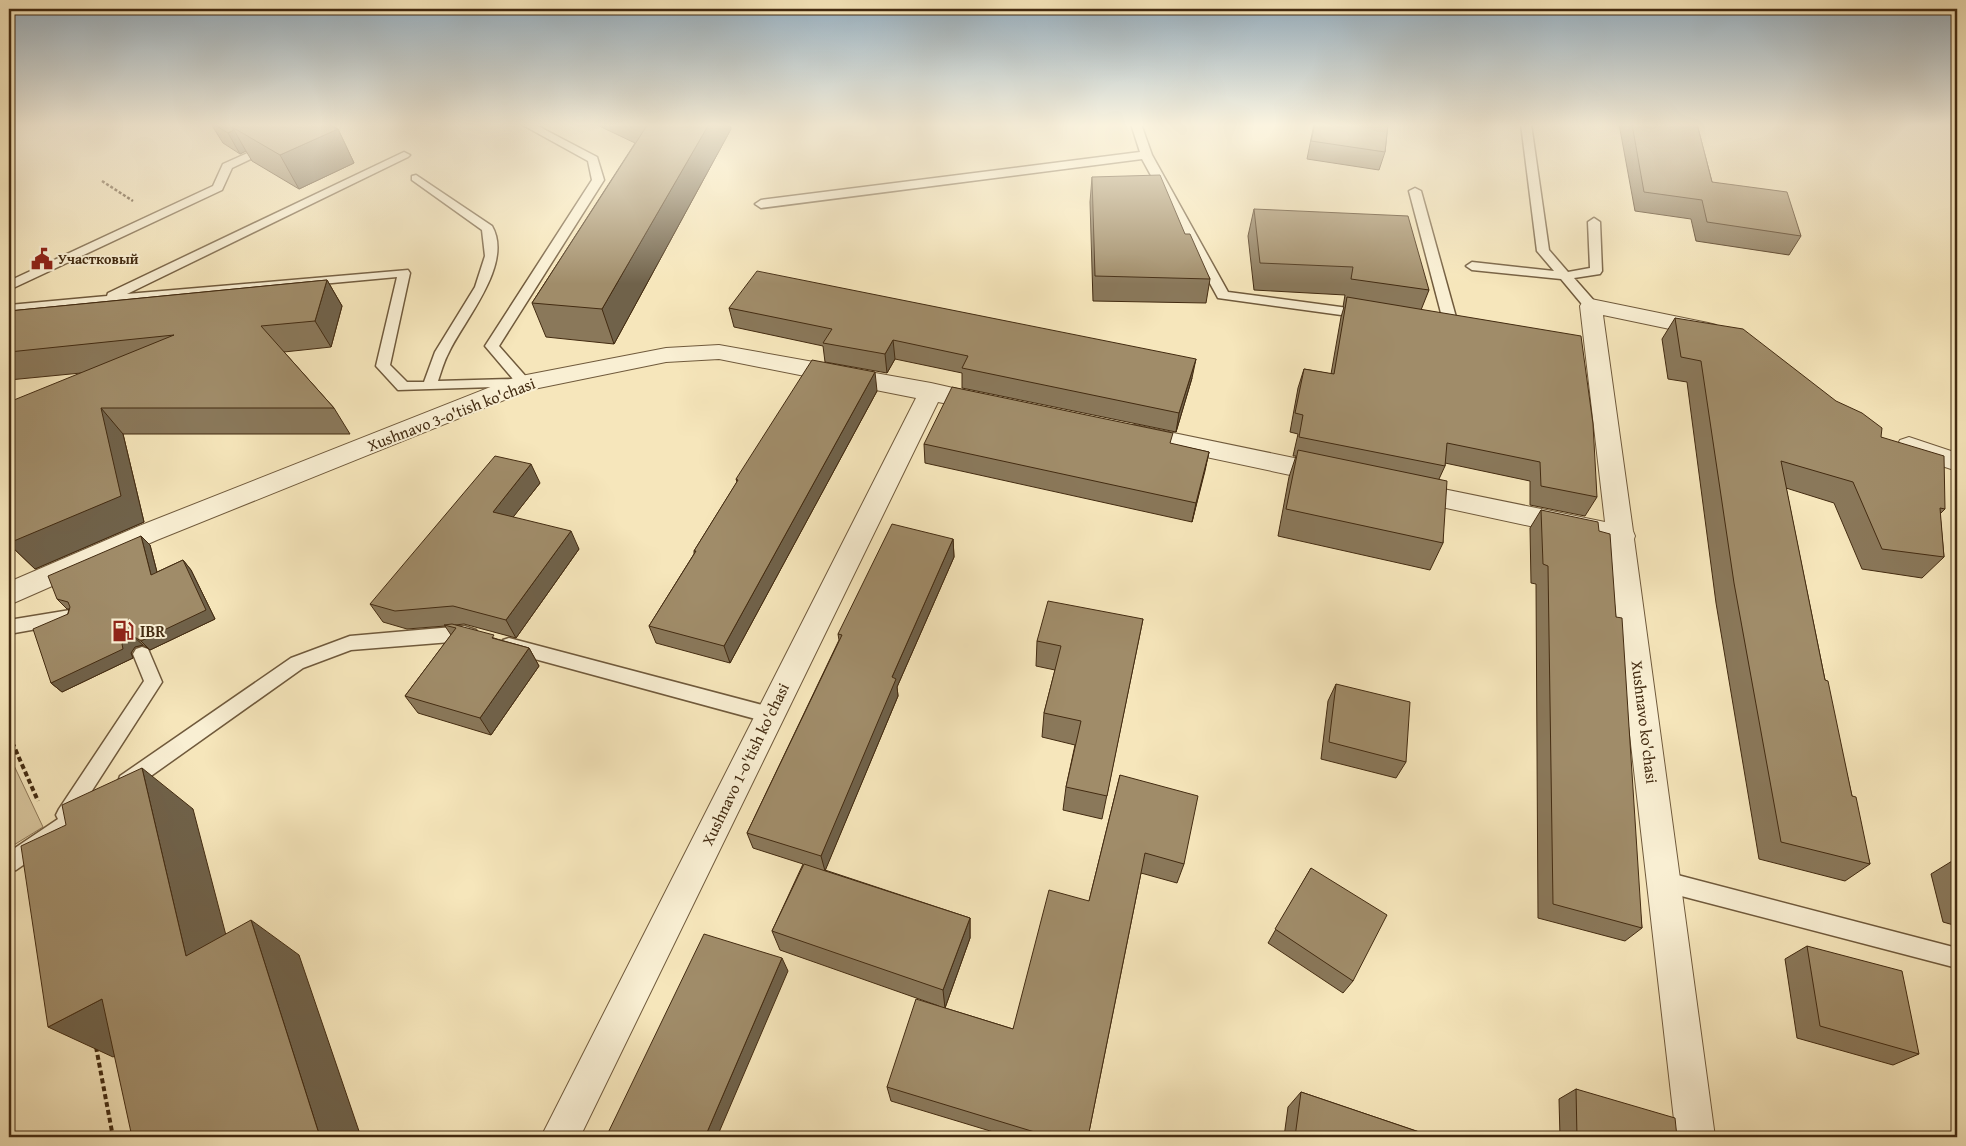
<svg xmlns="http://www.w3.org/2000/svg" width="1966" height="1146" viewBox="0 0 1966 1146" font-family="'Gentium Book Plus',serif">
<style>
.green{fill:#d8c69e;stroke:#8e7858}
.lines{fill:none;stroke-linecap:round;stroke-linejoin:round}
.lane-casing{stroke:#705a3c;stroke-width:3}
.street-casing{stroke:#705a3c;stroke-width:2}
.path-far1{stroke:#432b11;stroke-width:2.5;stroke-dasharray:3 2;stroke-linecap:butt}
.path{stroke:#432b11;stroke-width:4;stroke-dasharray:5 3;stroke-linecap:butt}
.lane{fill:#f9efd3;fill-rule:evenodd}
.street{fill:#f9efd3;fill-rule:evenodd}
.wall{fill:#8a785a;stroke:#432b11}
.shaded-wall{fill:#70624a;stroke:#432b11}
.building{fill:#a08c69;stroke:#432b11}
.labels{text-anchor:middle;stroke-width:4;stroke-linejoin:round;paint-order:stroke}
.far-poi-label{font-size:14px;font-weight:bold;fill:#432b11;stroke:#f9efd3;text-anchor:start}
.street-label{font-size:16px;fill:#432b11;stroke:#f9efd3}
.poi-label{font-size:16px;font-weight:bold;fill:#432b11;stroke:#f9efd3;text-anchor:start}
</style>
<rect width="100%" height="100%" fill="#f6e6bb"/>
<filter id="stains"><feTurbulence type="fractalNoise" baseFrequency=".004" numOctaves="4"/><feColorMatrix values="0 0 0 0 .2 0 0 0 0 .09 0 0 0 0 .02 0 0 0 .5 -.17"/></filter>
<radialGradient id="worn" r=".72"><stop offset=".6" stop-color="#630" stop-opacity="0"/><stop offset="1" stop-color="#630" stop-opacity=".3"/></radialGradient>
<!-- green -->
<polygon class="green" points="9,755 43,827 9,848"/>
<g class="lines">
<!-- lane casing -->
<g class="lane-casing">
<g id="lane">
<path d="M521,124H534L597,157L604,180L499,346L529,380L531,383L529,386L398,390L376,366L397,277L9,313V305L107,296L108,293L404,152L410,155L408,157L127,294L408,270L410,273L390,365L407,382H424L435,352L475,287L485,256L482,230L412,180V176L416,175L492,226C514,264 464,320 449,352C444,361 441,372 438,381L513,379L485,346L592,180L588,161Z"/>
<polygon points="1131,124 1141,124 1152,155 1228,292 1363,310 1368,311 1370,314 1368,317 1363,318 1218,298 1142,159 761,208 755,204 761,200 1140,152"/>
<polygon points="1521,124 1531,124 1549,250 1568,272 1590,268 1588,222 1594,218 1600,222 1602,271 1600,274 1574,278 1596,303 1598,306 1596,309 1586,309 1561,279 1472,270 1466,266 1472,262 1554,271 1537,251"/>
<polygon points="268,144 272,145 272,149 232,168 222,190 9,290 9,281 213,186 223,164"/>
<polygon points="1415,188 1421,191 1459,328 1457,331 1447,331 1445,328 1409,191"/>
<polygon points="70,610 76,612 78,617 76,622 9,634 9,620"/>
<polygon points="464,626 476,630 479,635 476,640 351,650 303,668 134,788 127,790 120,788 118,782 120,776 291,658 350,636"/>
<polygon points="509,638 770,707 776,710 779,715 776,720 770,723 509,652 503,650 500,645 503,640"/>
<polygon points="142,647 148,649 162,682 84,803 91,806 94,812 91,818 16,870 9,872 9,852 58,819 56,815 59,809 144,681 133,654 136,649"/>
<polygon points="1666,872 1957,948 1957,968 1666,892 1659,889 1656,882 1659,875"/>
</g>
</g>
<!-- street casing -->
<g class="street-casing">
<g id="street">
<polygon points="1591,299 1708,323 1716,325 1719,330 1716,335 1708,337 1603,315 1633,531 1635,536 1634,539 1715,1137 1676,1137 1608,543 1409,500 1400,498 1396,491 1400,484 1409,482 1605,522 1580,306 1583,301"/>
<polygon points="719,345 931,383 993,397 997,403 993,409 985,411 938,402 580,1137 541,1137 916,398 719,359 666,362 529,390 157,540 9,605 9,582 139,526 516,377 666,348"/>
<polygon points="1135,425 1328,465 1337,468 1341,474 1337,480 1328,483 1126,440 1123,434 1126,428"/>
<polygon points="1909,437 1957,453 1957,471 1900,452 1897,446 1900,440"/>
</g>
</g>
<!-- path-far1 -->
<polyline class="path-far1" points="102,181 133,201"/>
<!-- path -->
<g class="path">
<polyline points="9,735 38,801"/>
<polyline points="96,1047 113,1137"/>
</g>
<!-- lane -->
<use href="#lane" class="lane"/>
<!-- street -->
<use href="#street" class="street"/>
</g>
<!-- wall -->
<g class="wall">
<polygon points="211,124 328,124 338,129 354,163 299,189 252,161 246,151 240,154 223,143"/>
<polygon points="595,124 730,124 731,129 614,344 546,337 532,303 635,143"/>
<polygon points="1314,124 1388,124 1385,152 1379,170 1307,159"/>
<polygon points="1619,124 1697,124 1712,182 1801,236 1789,255 1696,241 1691,219 1635,211"/>
<polygon points="1092,177 1185,234 1210,279 1206,303 1093,301 1090,202"/>
<polygon points="1254,209 1429,290 1421,310 1597,497 1585,516 1530,505 1530,481 1445,463 1445,466 1439,479 1443,543 1430,570 1278,536 1289,477 1296,456 1293,456 1298,434 1290,432 1298,388 1304,369 1331,374 1341,317 1344,307 1343,307 1345,295 1254,290 1248,236"/>
<polygon points="327,280 342,306 331,347 284,352 334,408 350,434 123,434 144,522 35,569 9,544 81,373 9,380 9,311"/>
<polygon points="729,308 1192,378 1176,432 962,388 962,373 895,359 887,373 825,362 823,346 734,327"/>
<polygon points="1675,318 1881,437 1945,509 1940,514 1944,557 1922,578 1862,569 1834,503 1786,488 1825,680 1852,796 1870,864 1845,881 1759,859 1716,603 1687,382 1668,379 1662,339"/>
<polygon points="877,391 730,663 656,643 649,626 694,554 694,551 737,482 736,479"/>
<polygon points="924,444 1171,444 1209,452 1192,522 925,463"/>
<polygon points="540,483 513,517 579,549 516,638 464,624 455,625 497,639 529,648 539,666 491,735 418,713 405,696 451,635 445,626 407,629 383,622 370,604"/>
<polygon points="1541,510 1599,531 1642,928 1625,941 1538,918 1536,584 1531,583 1530,528"/>
<polygon points="141,536 150,545 157,572 183,560 191,570 215,619 150,650 143,645 135,647 131,653 133,658 62,692 51,683 69,609 67,609 57,599"/>
<polygon points="953,539 954,557 897,687 898,696 825,870 970,918 970,938 945,1008 1013,1029 1089,901 1120,775 1184,864 1177,883 1141,873 1088,1137 1010,1137 891,1101 887,1087 939,1006 780,950 772,931 803,864 753,848 747,833 839,640 838,634"/>
<polygon points="1143,619 1102,819 1063,810 1066,787 1075,745 1042,737 1044,713 1055,670 1036,666 1037,641"/>
<polygon points="1336,684 1406,762 1396,778 1321,759 1328,701"/>
<polygon points="1957,858 1957,926 1943,922 1931,874"/>
<polygon points="1311,868 1353,981 1343,993 1268,943"/>
<polygon points="1807,946 1919,1054 1893,1065 1797,1038 1785,959"/>
<polygon points="1576,1089 1677,1137 1560,1137 1559,1099"/>
<polygon points="1301,1092 1434,1137 1284,1137 1288,1107"/>
</g>
<!-- shaded-wall -->
<g class="shaded-wall">
<polygon points="709,124 730,124 731,129 614,344 602,309"/>
<polygon points="338,129 354,163 299,189 280,155"/>
<polygon points="234,130 246,151 240,154 228,133"/>
<polygon points="327,280 342,306 331,347 315,321"/>
<polygon points="893,340 895,359 887,373 885,354"/>
<polygon points="1196,359 1192,378 1176,432 1179,413"/>
<polygon points="875,372 877,391 730,663 724,646"/>
<polygon points="101,408 123,434 144,522 35,569 9,544 9,543"/>
<polygon points="1209,452 1205,471 1192,522 1196,503"/>
<polygon points="531,464 540,483 503,530 493,512"/>
<polygon points="571,531 579,549 516,638 506,620"/>
<polygon points="141,536 150,545 160,584 151,575"/>
<polygon points="953,539 954,557 897,687 898,696 825,871 821,856 892,677"/>
<polygon points="183,560 191,570 215,619 150,650 141,641"/>
<polygon points="133,636 143,645 135,647 131,653 133,658 62,692 51,683 122,644 126,638"/>
<polygon points="529,648 539,666 491,735 480,718"/>
<polygon points="142,768 193,809 240,989 186,956"/>
<polygon points="970,918 970,938 945,1008 943,990"/>
<polygon points="251,920 299,955 361,1137 320,1137"/>
<polygon points="782,958 788,971 717,1137 705,1137"/>
<polygon points="102,999 162,1030 113,1057 48,1027"/>
</g>
<!-- building -->
<g class="building">
<polygon points="213,124 239,124 232,127 234,130 228,133"/>
<polygon points="239,124 328,124 338,129 280,155 232,127"/>
<polygon points="648,124 709,124 602,309 532,303"/>
<polygon points="1315,124 1388,124 1385,152 1311,141"/>
<polygon points="1632,124 1697,124 1712,182 1787,192 1801,236 1707,222 1702,200 1644,192"/>
<polygon points="1160,175 1185,234 1190,234 1210,279 1095,276 1092,177"/>
<polygon points="1254,209 1408,216 1429,290 1351,279 1353,267 1260,263"/>
<polygon points="757,271 1196,359 1179,413 962,368 968,356 893,340 885,354 823,343 832,329 729,308"/>
<polygon points="327,280 315,321 261,326 334,408 101,408 121,496 9,543 9,402 174,335 9,352 9,311"/>
<polygon points="1347,297 1581,336 1593,424 1597,497 1541,486 1540,462 1447,443 1445,466 1299,437 1303,415 1295,413 1304,369 1334,374"/>
<polygon points="1675,318 1743,329 1836,401 1862,413 1882,428 1881,437 1944,456 1945,509 1940,508 1944,557 1882,549 1853,482 1781,461 1825,680 1828,681 1852,796 1856,797 1870,864 1781,842 1734,583 1701,361 1681,357"/>
<polygon points="812,360 875,372 724,646 649,626 696,551 694,551 738,480 736,479"/>
<polygon points="952,387 1173,433 1170,443 1209,452 1196,503 924,444"/>
<polygon points="1298,450 1447,481 1443,543 1286,509"/>
<polygon points="495,456 531,464 493,512 571,531 506,620 453,606 395,611 370,604"/>
<polygon points="1541,510 1598,522 1599,531 1610,534 1616,617 1622,618 1642,928 1553,904 1548,566 1543,564"/>
<polygon points="892,524 953,539 892,677 896,679 821,856 747,833 842,635 838,634"/>
<polygon points="141,536 151,575 183,560 206,610 141,641 133,636 126,638 122,644 123,649 51,683 33,629 68,614 70,607 68,602 57,599 48,576"/>
<polygon points="1048,601 1143,619 1107,796 1066,787 1081,721 1044,713 1061,646 1037,641"/>
<polygon points="452,624 494,635 492,638 529,648 480,718 405,696 456,628 444,625"/>
<polygon points="1336,684 1410,702 1406,762 1329,742"/>
<polygon points="142,768 186,956 251,920 320,1137 132,1137 102,999 48,1027 21,846 66,825 62,805"/>
<polygon points="1120,775 1198,796 1184,864 1145,853 1088,1137 1051,1137 887,1087 916,999 1013,1029 1049,890 1089,901"/>
<polygon points="804,864 970,918 943,990 772,931"/>
<polygon points="1311,868 1387,915 1353,981 1275,929"/>
<polygon points="704,934 782,958 705,1137 606,1137"/>
<polygon points="1807,946 1902,971 1919,1054 1820,1026"/>
<polygon points="1576,1089 1675,1118 1677,1137 1577,1137"/>
<polygon points="1301,1092 1434,1137 1295,1137"/>
</g>
<!-- sky -->
<linearGradient id="sky" x2="0" y2="1"><stop stop-color="#95aebf"/><stop offset="0.44" stop-color="#fbf4e0"/><stop offset="1" stop-color="#fbf4e0" stop-opacity="0"/></linearGradient>
<rect width="1966" height="284" fill="url(#sky)"/>
<!-- icons -->
<defs>
<g id="civic-bare" transform="scale(1.725)"><path d="M-.6-6.5H3V-4.5H.6V-3L4-1V1h2V6H-6V1h2V-1L-.6-3ZM-1.2 2.5V6h2.4V2.5Z" fill="#8f2418" stroke="#f9efd3" stroke-width="2.5" paint-order="stroke"/></g>
<g id="fuel-bare" transform="scale(1.725)"><path d="M-5.5-6h7V0h2V4h1.3V-2.5L3-4.5l.8-.8L6-3V5H2.5V1h-1V6h-7ZM-4.2-4.7v3.2H.2V-4.7Z" fill="#8f2418" stroke="#f9efd3" stroke-width="2.5" paint-order="stroke"/></g>
</defs>
<g fill-rule="evenodd">
<use href="#civic-bare" x="42" y="259"/>
<use href="#fuel-bare" x="123" y="631"/>
</g>
<g class="labels">
<!-- far-poi labels -->
<g class="far-poi-label">
<text x="58" y="264">Участковый</text>
</g>
<!-- street labels -->
<g class="street-label">
<text transform="translate(451 414) rotate(-21)" y="6">Xushnavo 3-o'tish ko'chasi</text>
<text transform="translate(1645 722) rotate(83)" y="6">Xushnavo ko'chasi</text>
<text transform="translate(745 764) rotate(-64)" y="6">Xushnavo 1-o'tish ko'chasi</text>
</g>
<!-- poi labels -->
<g class="poi-label">
<text x="140" y="637">IBR</text>
</g>
</g>
<!-- margin -->
<rect width="1966" height="1146" fill="none" stroke="#f6e6bb" stroke-width="30"/>
<rect x="10" y="10" width="1946" height="1126" fill="none" stroke="#432b11" stroke-width="2.5"/>
<rect x="15" y="15" width="1936" height="1116" fill="none" stroke="#432b11"/>
<rect width="100%" height="100%" filter="url(#stains)"/>
<rect width="100%" height="100%" fill="url(#worn)"/>
</svg>
